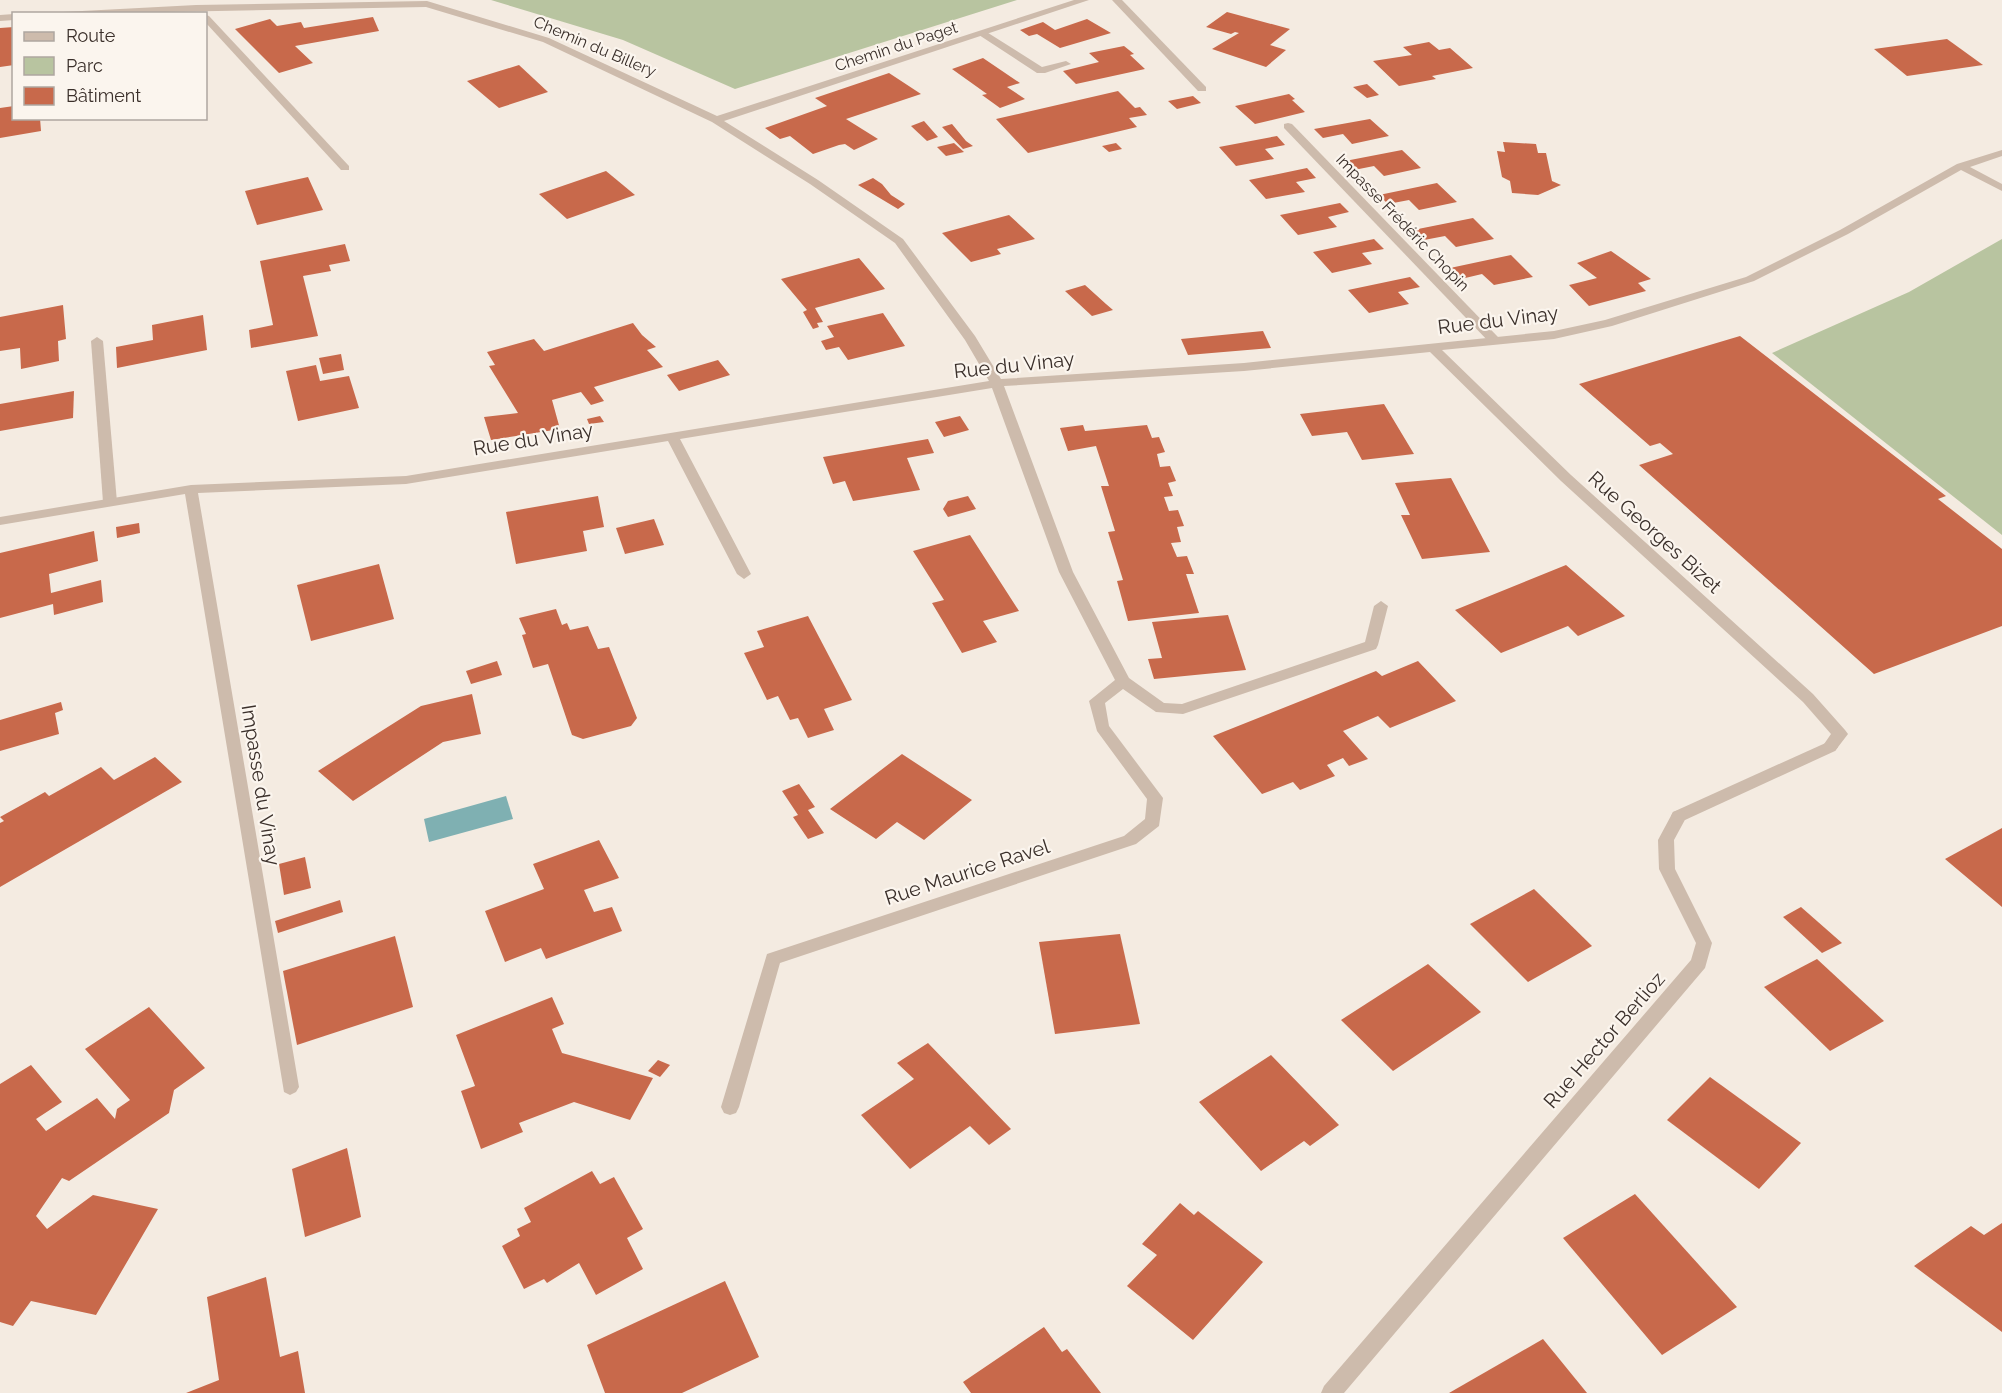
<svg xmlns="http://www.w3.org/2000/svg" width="2002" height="1393" viewBox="0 0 2002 1393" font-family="Raleway,sans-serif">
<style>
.green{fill:#b8c4a0}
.water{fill:#7fb0b2}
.building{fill:#c8694b}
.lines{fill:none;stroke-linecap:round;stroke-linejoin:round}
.service{fill:#cdbbac;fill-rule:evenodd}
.pedestrian{fill:#cdbbac;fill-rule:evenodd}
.minor{fill:#cdbbac;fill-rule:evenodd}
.labels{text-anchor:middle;stroke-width:4.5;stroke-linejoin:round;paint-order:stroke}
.far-street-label{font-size:16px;fill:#3b302b;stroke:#fbf5ee}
.street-label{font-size:20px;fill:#3b302b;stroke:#fbf5ee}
</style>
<rect width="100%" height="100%" fill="#f4ebe1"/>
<!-- green -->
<g class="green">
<polygon points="491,0 1017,0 735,89 623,40"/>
<polygon points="2002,239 2002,535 1772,353 1909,292"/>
</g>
<!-- water -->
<polygon class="water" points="506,796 513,819 429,842 424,819"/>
<!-- building -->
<g class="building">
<polygon points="1227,12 1290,29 1270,45 1286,50 1266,67 1212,49 1239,33 1235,32 1231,34 1206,27"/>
<polygon points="373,17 379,31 295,46 313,63 279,73 235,29 270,19 277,26 301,22 304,28"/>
<polygon points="1087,19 1111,33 1060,48 1037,34 1029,36 1020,30 1043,22 1055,30"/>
<polygon points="14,27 14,65 0,67 0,28"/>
<polygon points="1947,39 1983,65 1907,76 1874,49"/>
<polygon points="1429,42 1439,50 1450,48 1473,68 1432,76 1436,79 1399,86 1373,61 1412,55 1403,47"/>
<polygon points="1124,46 1134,54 1130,55 1145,69 1076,84 1063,71 1099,62 1089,53"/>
<polygon points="983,58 1020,83 1007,87 1025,99 1000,108 982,95 987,94 952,69"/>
<polygon points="519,65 548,92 499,108 467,81"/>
<polygon points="889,73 921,94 846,119 878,139 854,150 845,144 839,145 813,154 790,136 780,139 765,128 827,106 815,98"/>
<polygon points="1367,84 1379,95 1367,98 1353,87"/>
<polygon points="1118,91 1135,108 1140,107 1147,115 1129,118 1137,127 1028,153 996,119"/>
<polygon points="1289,94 1295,99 1292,100 1305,112 1255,124 1235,106"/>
<polygon points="1193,96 1201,103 1177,109 1168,101"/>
<polygon points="14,106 14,118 40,118 41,131 0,138 0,108"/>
<polygon points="1370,119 1389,136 1352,144 1343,134 1323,138 1314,129"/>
<polygon points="924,121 938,137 927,141 911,126"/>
<polygon points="952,124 966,141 973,146 963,149 942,127"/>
<polygon points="1277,136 1285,145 1265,149 1274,159 1236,166 1219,147"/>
<polygon points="1503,142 1536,144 1538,153 1546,153 1552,181 1561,185 1538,195 1512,193 1510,181 1502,177 1497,151 1505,152"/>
<polygon points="954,143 964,152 946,156 937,147"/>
<polygon points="1116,143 1122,149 1109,152 1102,146"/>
<polygon points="1402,150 1421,168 1384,176 1374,166 1354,170 1345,161"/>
<polygon points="1307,168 1316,178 1296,182 1305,192 1266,199 1249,180"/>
<polygon points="606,171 635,195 567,219 539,194"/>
<polygon points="308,177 323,210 257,225 245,191"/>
<polygon points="873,178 882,184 891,195 905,204 898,209 858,185"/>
<polygon points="1437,183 1457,202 1419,210 1409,200 1388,204 1379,195"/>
<polygon points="1340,203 1349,212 1328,217 1337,227 1298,235 1280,215"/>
<polygon points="1009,215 1035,239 997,249 1001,254 971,262 942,233"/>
<polygon points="1473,218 1494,239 1456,247 1445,236 1424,240 1413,230"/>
<polygon points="1374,239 1384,249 1362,253 1372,264 1332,273 1313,252"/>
<polygon points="345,244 350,261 329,265 331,271 303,276 318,336 251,348 249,330 273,325 260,261"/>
<polygon points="1611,251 1651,279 1638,283 1646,291 1589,306 1569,285 1597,278 1577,263"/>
<polygon points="1511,255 1533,277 1494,285 1482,274 1461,279 1450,268"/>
<polygon points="859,258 885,289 815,308 823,322 817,323 819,327 813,329 803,312 807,310 781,279"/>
<polygon points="1410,277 1420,287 1398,292 1409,304 1369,313 1348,290"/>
<polygon points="1085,285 1106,304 1113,310 1092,316 1065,291"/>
<polygon points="63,305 66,339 58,341 59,361 21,369 20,348 0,351 0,317"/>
<polygon points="883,313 905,346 848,360 839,347 826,350 821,341 834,337 827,326"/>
<polygon points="203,315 207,350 117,368 116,347 153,340 152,325"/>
<polygon points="633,323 642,335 656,347 647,350 663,367 594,387 604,401 591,405 581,392 552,400 560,429 491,440 484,417 518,413 489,366 495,365 487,352 534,339 544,351"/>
<polygon points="1263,331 1271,348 1188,355 1181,339"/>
<polygon points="1740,336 1946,496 1938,499 2002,549 2002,626 1874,674 1639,465 1673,454 1660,443 1650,446 1579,384"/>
<polygon points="341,354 344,370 323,374 319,358"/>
<polygon points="718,360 730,375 679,391 667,375"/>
<polygon points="316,365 320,381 349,376 359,408 298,421 286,371"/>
<polygon points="74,391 73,418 0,431 0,404"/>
<polygon points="1384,404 1414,454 1362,460 1347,432 1312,436 1300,414"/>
<polygon points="600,416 604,422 589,424 587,419"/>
<polygon points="960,416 969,430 944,437 935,422"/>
<polygon points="1083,425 1085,431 1147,425 1152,438 1159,437 1165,452 1157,454 1160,467 1170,466 1176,481 1168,483 1173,496 1164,497 1169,511 1178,510 1184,526 1177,527 1181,542 1171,543 1177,557 1187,556 1194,574 1186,574 1199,613 1128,621 1117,581 1123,580 1108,532 1115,531 1101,486 1109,486 1096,446 1068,451 1060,428"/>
<polygon points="928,439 934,453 907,458 920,490 853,501 845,481 833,484 823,457"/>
<polygon points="1451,478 1490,552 1422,559 1401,515 1410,515 1395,483"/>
<polygon points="598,496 604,527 583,531 587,551 516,564 506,512"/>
<polygon points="968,496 976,509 948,517 943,509 948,501"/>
<polygon points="654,519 664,545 625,554 616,528"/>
<polygon points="139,523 140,533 117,538 116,527"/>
<polygon points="94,531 98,561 49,574 51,593 101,580 103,602 54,615 53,604 0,618 0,553"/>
<polygon points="970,535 1019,611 983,621 997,642 962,653 932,603 944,600 913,551"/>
<polygon points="379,564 394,619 311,641 297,585"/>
<polygon points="1566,565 1625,616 1578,636 1568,626 1501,653 1455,610"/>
<polygon points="556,609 562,625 567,623 570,630 588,626 598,649 609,647 637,718 631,726 583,739 572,735 548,664 533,668 522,635 526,634 519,618"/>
<polygon points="1228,615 1246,670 1154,679 1148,659 1162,658 1152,622"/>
<polygon points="808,616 852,700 824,709 834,730 808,738 798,718 790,720 778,696 767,700 744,653 764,647 757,631"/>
<polygon points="497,661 502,675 471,684 466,671"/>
<polygon points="1418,661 1456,701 1390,728 1378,716 1343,731 1368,759 1349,766 1343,758 1327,765 1335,776 1300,790 1293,782 1262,794 1213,736 1376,671 1382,676"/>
<polygon points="472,694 481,734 443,742 353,801 318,771 421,706"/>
<polygon points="61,702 63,710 55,713 59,734 0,751 0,720"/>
<polygon points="902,754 972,800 924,840 897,822 876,839 830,809"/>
<polygon points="155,757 182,782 0,887 0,823 4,821 0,817 45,792 49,796 101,767 114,780"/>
<polygon points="799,784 815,807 808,810 824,833 808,839 793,817 798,815 782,791"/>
<polygon points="2002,828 2002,907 1945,859"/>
<polygon points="599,840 619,878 584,890 594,912 612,907 622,931 546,959 541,948 505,962 485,911 544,889 533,864"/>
<polygon points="305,857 311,888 284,895 279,864"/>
<polygon points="1534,889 1592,946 1528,982 1470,924"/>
<polygon points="340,900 343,912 278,933 275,921"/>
<polygon points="1801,907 1842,943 1822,953 1783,917"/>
<polygon points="1120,934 1140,1024 1055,1034 1039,942"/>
<polygon points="395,936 413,1007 297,1045 283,971"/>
<polygon points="1817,959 1884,1021 1830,1051 1764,987"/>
<polygon points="1428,964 1481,1012 1393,1071 1341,1020"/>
<polygon points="552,997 564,1024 552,1029 562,1053 653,1078 630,1120 574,1102 519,1123 523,1132 481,1149 461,1091 475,1086 456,1035"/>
<polygon points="149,1007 205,1068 174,1090 169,1113 69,1181 62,1178 36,1216 47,1229 93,1195 158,1209 96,1315 31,1301 13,1326 0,1322 0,1084 31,1065 62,1102 36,1119 46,1131 97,1098 115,1119 117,1109 130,1100 85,1049"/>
<polygon points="928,1043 1011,1129 989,1145 970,1126 910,1169 861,1115 914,1079 897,1063"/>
<polygon points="1271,1055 1339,1125 1310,1146 1304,1141 1261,1171 1199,1102"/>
<polygon points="658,1060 670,1065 660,1077 648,1071"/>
<polygon points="1710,1077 1801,1143 1759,1189 1667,1120"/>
<polygon points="347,1148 361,1217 305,1237 292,1169"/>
<polygon points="592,1171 600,1184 614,1177 643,1229 627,1238 643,1269 596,1295 579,1263 547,1283 544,1279 524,1289 502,1246 520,1236 517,1229 531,1222 524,1208"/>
<polygon points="1635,1194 1737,1307 1662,1355 1563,1238"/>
<polygon points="1180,1203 1194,1215 1198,1211 1263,1262 1193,1340 1127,1286 1157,1255 1142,1244"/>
<polygon points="2002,1223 2002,1332 1914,1266 1971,1226 1984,1235"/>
<polygon points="266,1277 280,1357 298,1351 305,1393 186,1393 219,1380 207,1297"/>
<polygon points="725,1281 759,1357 682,1393 605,1393 587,1345"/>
<polygon points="1044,1327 1062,1352 1067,1349 1101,1393 971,1393 963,1382"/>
<polygon points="1543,1339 1587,1393 1449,1393"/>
</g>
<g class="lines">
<!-- service -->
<g class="service">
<polygon points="1112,0 1122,0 1206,87 1206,91 1198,91"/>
<polygon points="206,15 209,16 349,166 349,170 341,170 206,23"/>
<polygon points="979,31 985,31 1042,67 1066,61 1071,64 1045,73 1037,73 979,35"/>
<polygon points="1288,123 1292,124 1498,337 1498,343 1490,343 1284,128 1284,124"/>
<polygon points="97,337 103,341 117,502 110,506 103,502 91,341"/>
</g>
<!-- pedestrian -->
<polygon class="pedestrian" points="1830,741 1835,743 1838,747 1835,751 1685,820 1673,820 1671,816 1673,812"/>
<!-- minor -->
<g class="minor">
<polygon points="1074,0 1089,0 724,121 818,180 903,239 975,336 1001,379 1244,363 1554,331 1605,320 1746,277 1840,230 1957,164 2002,150 2002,156 1970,167 2002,184 2002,191 1961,170 1848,234 1754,281 1612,326 1554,339 1442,350 1571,475 1813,694 1845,730 1848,734 1835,751 1825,751 1822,747 1831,734 1803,702 1561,481 1430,352 1244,371 1004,386 1073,572 1129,678 1164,703 1182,704 1365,642 1374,606 1381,601 1388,606 1378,645 1376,649 1183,714 1156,712 1123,689 1105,703 1109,726 1163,798 1159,826 1136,844 780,963 739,1107 736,1113 730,1115 724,1113 721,1107 767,954 1124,836 1145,819 1147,799 1097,731 1089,701 1115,680 1059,572 992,388 680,439 751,574 744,579 737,574 668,441 406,484 198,493 299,1087 296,1092 290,1095 284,1092 185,494 0,525 0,517 191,485 406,476 989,381 965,340 895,243 810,184 712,122 543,42 426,7 62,14 63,12 196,5 427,1 549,38 717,116"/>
<polygon points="14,14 14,20 0,21 0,15"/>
<polygon points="1679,810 1685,812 1687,816 1674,840 1675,869 1712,943 1705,968 1344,1393 1321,1393 1324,1386 1691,960 1696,943 1659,869 1658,840 1673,812"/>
</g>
</g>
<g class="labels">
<!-- far-street labels -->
<g class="far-street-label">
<text transform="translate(595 46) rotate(23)" y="6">Chemin du Billery</text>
<text transform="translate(896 46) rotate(-18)" y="6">Chemin du Paget</text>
<text transform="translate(1403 222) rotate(46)" y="6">Impasse Frédéric Chopin</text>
</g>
<!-- street labels -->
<g class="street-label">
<text transform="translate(1498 320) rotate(-7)" y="7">Rue du Vinay</text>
<text transform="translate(1014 365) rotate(-6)" y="7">Rue du Vinay</text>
<text transform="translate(533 439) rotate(-9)" y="7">Rue du Vinay</text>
<text transform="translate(1655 532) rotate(42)" y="7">Rue Georges Bizet</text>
<text transform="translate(261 785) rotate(81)" y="7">Impasse du Vinay</text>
<text transform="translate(967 872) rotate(-18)" y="7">Rue Maurice Ravel</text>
<text transform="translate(1604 1040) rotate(-49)" y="7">Rue Hector Berlioz</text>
</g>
</g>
<!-- legend -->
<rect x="12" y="12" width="195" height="108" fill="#fbf5ee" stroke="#aea6a0" stroke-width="1.5"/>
<rect x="24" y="32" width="30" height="9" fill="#cdbbac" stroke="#aea6a0" stroke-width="1.5"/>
<text x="66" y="42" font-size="18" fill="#3b302b">Route</text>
<rect x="24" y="57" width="30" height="18" fill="#b8c4a0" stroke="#aea6a0" stroke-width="1.5"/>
<text x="66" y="72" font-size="18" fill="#3b302b">Parc</text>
<rect x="24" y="87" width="30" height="18" fill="#c8694b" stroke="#aea6a0" stroke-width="1.5"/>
<text x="66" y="102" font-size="18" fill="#3b302b">Bâtiment</text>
</svg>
